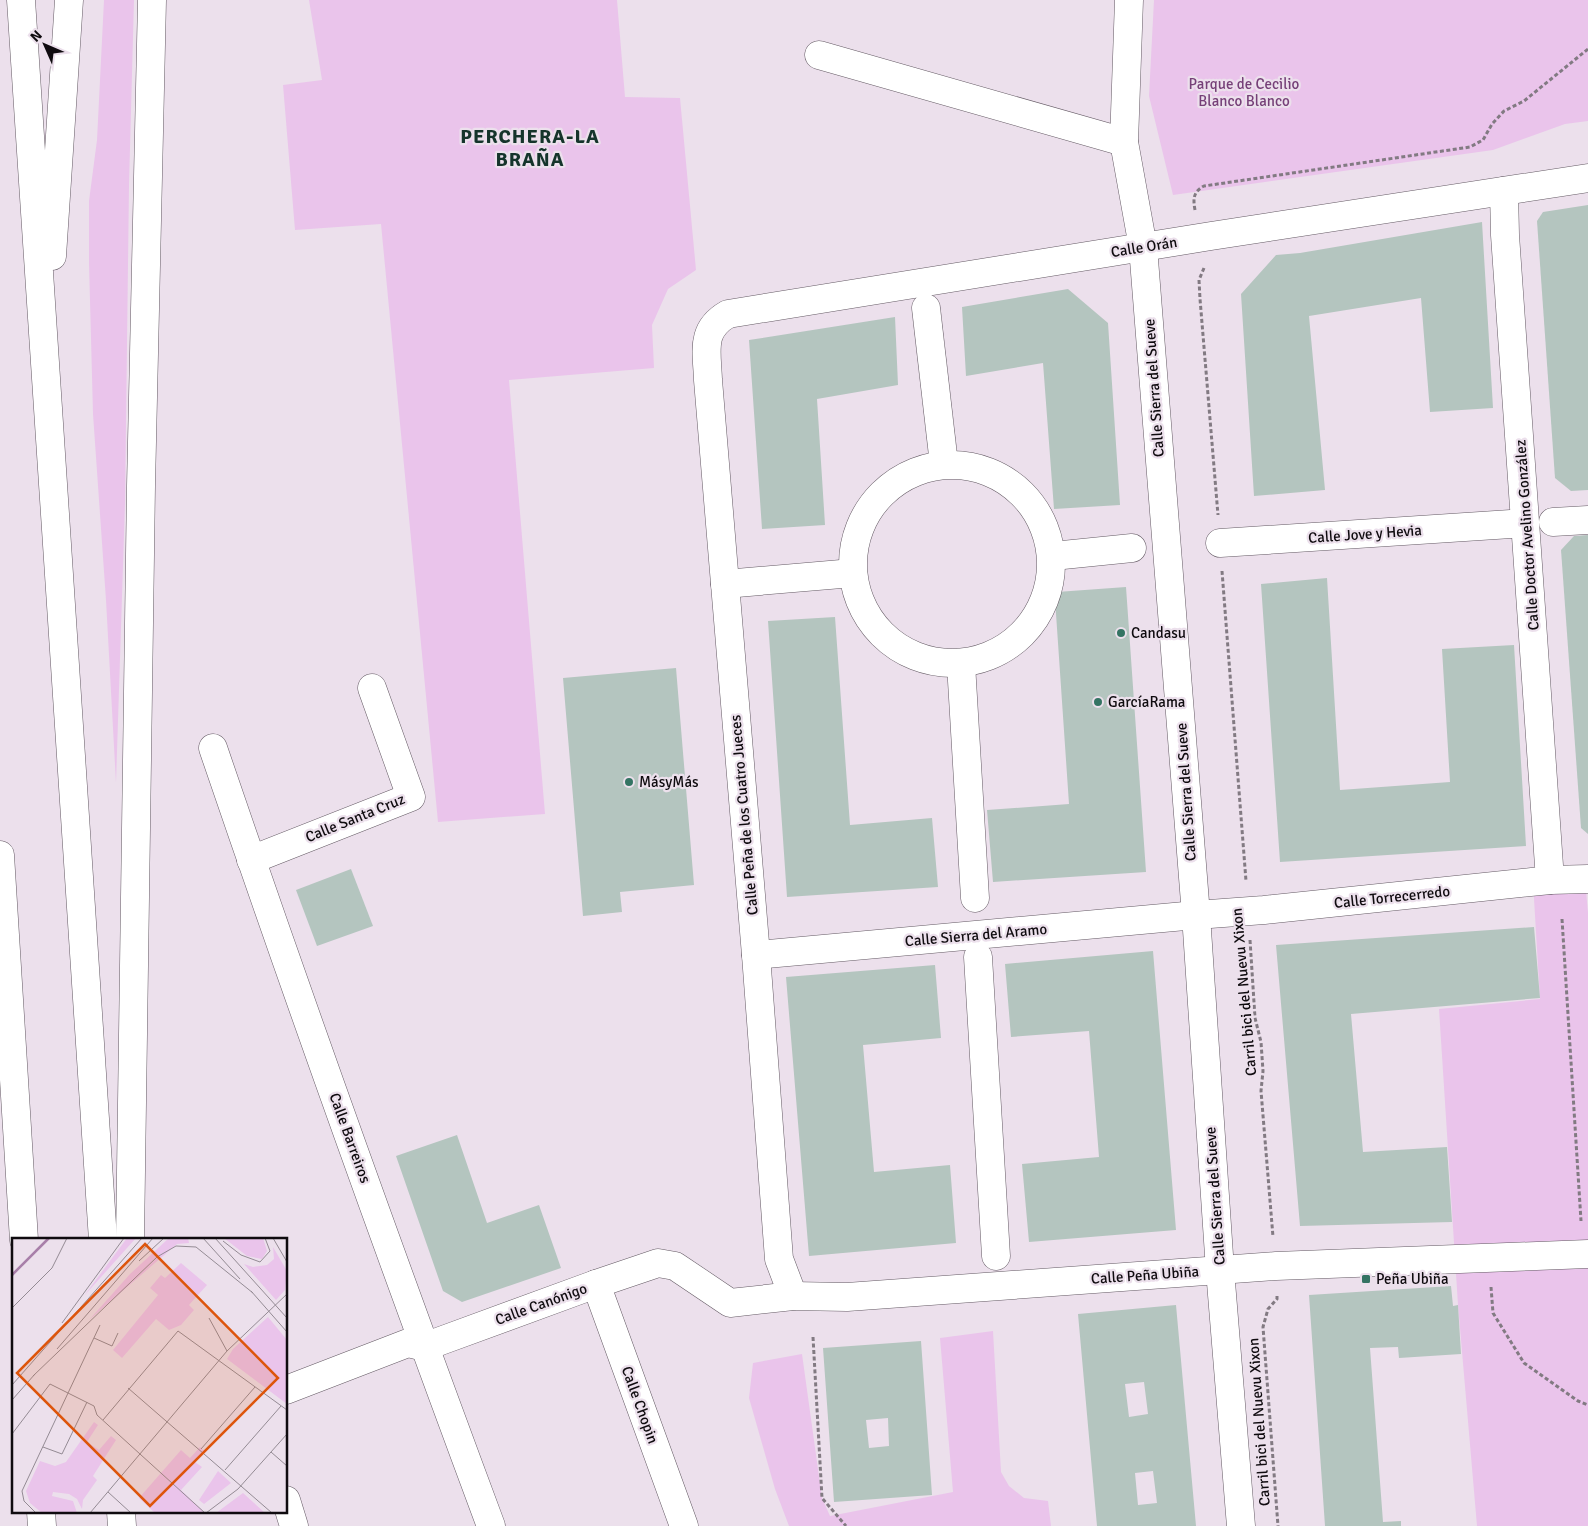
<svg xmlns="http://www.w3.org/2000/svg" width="1588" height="1526" viewBox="0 0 1588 1526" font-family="Signika,sans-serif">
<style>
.green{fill:#eac4eb}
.building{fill:#b4c5bf;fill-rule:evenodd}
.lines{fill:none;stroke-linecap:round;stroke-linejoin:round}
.street-casing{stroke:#645a64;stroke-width:29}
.secondary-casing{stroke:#645a64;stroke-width:29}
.highway-casing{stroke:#645a64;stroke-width:29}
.path{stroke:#827a82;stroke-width:3;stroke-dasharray:4 2.5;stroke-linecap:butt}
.street{stroke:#fff;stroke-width:28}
.secondary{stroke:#fff;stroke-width:28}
.highway{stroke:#fff;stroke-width:28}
.poi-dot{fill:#347463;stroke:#ece0ec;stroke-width:2}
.labels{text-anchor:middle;stroke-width:4.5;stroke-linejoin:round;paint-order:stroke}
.park-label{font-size:15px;fill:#764078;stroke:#ece0ec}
.street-label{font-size:15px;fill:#0f0b0f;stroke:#ece0ec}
.poi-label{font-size:15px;fill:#0f0b0f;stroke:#ece0ec;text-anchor:start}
.district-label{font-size:20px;font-weight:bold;letter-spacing:1px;fill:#15342b;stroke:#ece0ec}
.inset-river{fill:none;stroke:#a87fa9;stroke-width:2.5}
.inset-road{fill:none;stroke:#948b94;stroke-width:1}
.view{fill:#dd550c;fill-opacity:0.15;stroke:#dd550c;stroke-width:2.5}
.inset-edge{fill:none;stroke:#0f0b0f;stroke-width:2.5}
</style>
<rect width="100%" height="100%" fill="#ece0ec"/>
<!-- green -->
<g class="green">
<polygon points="104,0 134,0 129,185 125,504 116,783 106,600 93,414 89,263 89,201 97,140"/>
<polygon points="309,0 617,0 625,97 680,98 696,270 668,289 652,325 654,368 509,380 545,814 438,822 381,224 295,230 283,85 322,80"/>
<polygon points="1154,0 1588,0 1588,121 1565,124 1493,150 1173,195 1149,96"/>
<polygon points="1585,879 1588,913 1588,1526 1477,1526 1458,1305 1439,1009 1540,999 1533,882"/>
<polygon points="993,1331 1001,1472 1009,1486 1024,1498 1048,1501 1051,1526 789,1526 775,1489 749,1398 753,1363 802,1354 822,1498 830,1516 953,1492 940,1338"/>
</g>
<!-- building -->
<g class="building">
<polygon points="1588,205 1588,490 1571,491 1555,478 1537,221 1543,212"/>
<polygon points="1482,222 1493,408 1430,412 1421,298 1309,316 1325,490 1254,496 1241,294 1276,255 1300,253"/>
<polygon points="1068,289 1108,323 1120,505 1054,509 1043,363 966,376 962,307"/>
<polygon points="895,317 898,385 817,399 825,525 762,529 749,340"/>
<polygon points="1588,535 1588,834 1581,828 1561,550 1574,536"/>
<polygon points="1327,578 1340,790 1450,782 1442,649 1514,645 1526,846 1280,862 1261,584"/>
<polygon points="1126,587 1146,872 993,882 987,810 1069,804 1055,599 1057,592"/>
<polygon points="835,617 850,825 932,818 938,887 787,897 768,621"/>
<polygon points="676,668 694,885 620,892 622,912 583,916 563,678"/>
<polygon points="351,869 373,926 317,946 296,890"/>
<polygon points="1534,927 1540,998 1351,1014 1363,1152 1447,1147 1452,1222 1300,1226 1276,945"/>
<polygon points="1153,951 1176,1230 1029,1242 1022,1164 1099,1157 1089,1031 1011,1037 1005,964"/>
<polygon points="935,965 941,1038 863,1045 874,1172 950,1165 956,1243 809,1256 786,977"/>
<polygon points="457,1135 487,1223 539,1205 561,1268 462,1302 443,1291 396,1156"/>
<polygon points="1451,1286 1453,1306 1458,1305 1461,1354 1399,1358 1398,1347 1370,1348 1383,1522 1401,1521 1401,1526 1325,1526 1309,1295"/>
<path d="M1176,1305L1196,1526H1097L1078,1314ZM1144,1382L1148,1414L1129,1417L1125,1384ZM1153,1471L1157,1503L1138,1505L1135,1473Z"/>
<path d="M921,1341L932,1495L834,1502L823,1348ZM888,1418L889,1446L869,1448L866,1420Z"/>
</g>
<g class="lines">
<!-- street casing -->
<g class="street-casing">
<g id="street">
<polyline points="819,55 1124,142"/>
<polyline points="1504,191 1505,235 1550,880"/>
<polyline points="926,308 944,464"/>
<circle cx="952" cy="564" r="99"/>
<polyline points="1553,522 1588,520"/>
<polyline points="1220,543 1511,524"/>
<polyline points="1053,556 1132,548"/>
<polyline points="725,584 853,573"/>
<polyline points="961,664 975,898"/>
<path d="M213,748C302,1009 395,1268 491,1526"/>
<polyline points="251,860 411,797 372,688"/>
<polyline points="756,955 1196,915 1264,910 1550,880 1588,879"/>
<polyline points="978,957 996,1256"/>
<polyline points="596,1284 684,1526"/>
<path d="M793,1296L779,1259L756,955L708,380C707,351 700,330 728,314L1211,236L1588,178"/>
<polyline points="286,1390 408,1343 424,1347 596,1284 658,1263 675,1266 730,1303 793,1296 847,1297 1276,1266 1588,1254"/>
<polyline points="286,1500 294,1526"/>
</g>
</g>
<!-- secondary casing -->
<g class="secondary-casing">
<polyline id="secondary" points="1129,0 1124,142 1143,247 1196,915 1220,1270 1241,1526"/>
</g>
<!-- highway casing -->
<g class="highway-casing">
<g id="highway">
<polyline points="21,0 103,1240"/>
<polyline points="52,256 69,0"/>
<polyline points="0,855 24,1240"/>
<polyline points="130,1240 141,486 152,0"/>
<polyline points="41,1512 42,1526"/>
<polyline points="121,1512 122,1526"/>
</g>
</g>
<!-- path -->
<g class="path">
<path d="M1195,210C1193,199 1193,192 1204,186L1470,147L1483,140L1492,124L1504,111L1524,101L1588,49"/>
<polyline points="1204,268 1199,280 1200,299 1218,515"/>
<polyline points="1222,571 1246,881"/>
<polyline points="1562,919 1581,1221"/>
<polyline points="1250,940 1255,1018 1261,1042 1263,1071 1261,1091 1273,1237"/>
<polyline points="1491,1287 1493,1313 1524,1363 1578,1401 1588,1405"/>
<polyline points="1277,1296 1277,1299 1268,1309 1263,1327 1278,1526"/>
<polyline points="813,1337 822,1498 846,1526"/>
</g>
<!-- street -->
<use href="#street" class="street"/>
<!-- secondary -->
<use href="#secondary" class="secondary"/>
<!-- highway -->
<use href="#highway" class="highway"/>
</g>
<!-- markers -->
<g class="poi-dot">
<circle cx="1121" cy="633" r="5"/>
<circle cx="1098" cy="702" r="5"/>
<circle cx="629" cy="782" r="5"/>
<rect x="1361" y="1274" width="10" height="10" rx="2.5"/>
</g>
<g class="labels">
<!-- park labels -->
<g class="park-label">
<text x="1244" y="89">Parque de Cecilio<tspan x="1244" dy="17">Blanco Blanco</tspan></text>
</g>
<!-- street labels -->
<g class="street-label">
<text transform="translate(1144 247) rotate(-9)" y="5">Calle Orán</text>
<text transform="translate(1154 388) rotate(-94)" y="5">Calle Sierra del Sueve</text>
<text transform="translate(1365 534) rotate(-4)" y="5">Calle Jove y Hevia</text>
<text transform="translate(1527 535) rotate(-94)" y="5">Calle Doctor Avelino González</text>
<text transform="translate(1186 792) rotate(-94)" y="5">Calle Sierra del Sueve</text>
<text transform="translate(744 815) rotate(-95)" y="5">Calle Peña de los Cuatro Jueces</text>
<text transform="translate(355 818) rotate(-22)" y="5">Calle Santa Cruz</text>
<text transform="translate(1392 897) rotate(-6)" y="5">Calle Torrecerredo</text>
<text transform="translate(976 935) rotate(-5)" y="5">Calle Sierra del Aramo</text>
<text transform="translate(1244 992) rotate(-95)" y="5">Carril bici del Nuevu Xixon</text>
<text transform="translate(350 1138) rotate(70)" y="5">Calle Barreiros</text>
<text transform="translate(1215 1196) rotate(-94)" y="5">Calle Sierra del Sueve</text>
<text transform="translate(1145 1275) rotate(-4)" y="5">Calle Peña Ubiña</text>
<text transform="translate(541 1304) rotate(-20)" y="5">Calle Canónigo</text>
<text transform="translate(640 1405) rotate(70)" y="5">Calle Chopin</text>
<text transform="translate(1259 1422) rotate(-94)" y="5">Carril bici del Nuevu Xixon</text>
</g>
<!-- poi labels -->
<g class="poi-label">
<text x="1131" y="638">Candasu</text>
<text x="1108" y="707">GarcíaRama</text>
<text x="639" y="787">MásyMás</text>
<text x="1376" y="1284">Peña Ubiña</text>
</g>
<!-- district labels -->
<g class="district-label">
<text x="530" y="143">PERCHERA-LA<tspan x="530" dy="23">BRAÑA</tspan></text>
</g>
</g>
<!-- overview -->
<g transform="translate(12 1238)">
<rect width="275" height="275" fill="#ece0ec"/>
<path d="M115,0H124L72,58ZM157,0H176L177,5L165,6L77,82L118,36ZM212,0H251L255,13L250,21L235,18ZM261,9L275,33L273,52L264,62L232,26L241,29L255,27L262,21ZM169,25L195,47L177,67L182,72L169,87L157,92L144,81L110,120L101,112L146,57L138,50L149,37L153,40ZM256,79L275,102V166L215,121L221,111ZM82,184L86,187L75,204L87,212L99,198L104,202L81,238L85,242L71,262L70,271L65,261L57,256L41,254L40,258L61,263L65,275H30L18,265L14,253L28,223L43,228L54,224ZM188,209L192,213L183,224L190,229L169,252L193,275H143L127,260L169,212L178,220ZM206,233L219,245L192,266L187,262ZM231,255L253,275H204Z" fill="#eac4eb"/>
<path class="inset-river" d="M0,37L37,0"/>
<path class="inset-road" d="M191,0L228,41M203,0L275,80M261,0L275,24M211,3L229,17L248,24L258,13L253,0M127,23L152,0M239,53L275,94M0,70L40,30L55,0M197,80L215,113M50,85L112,0M82,100L100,108L106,95M45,111L141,0M21,138L145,19L164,8L184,9L241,55M0,147L130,0M116,150L260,275M0,162L23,136M91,182L166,93L275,172M0,196L38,146L82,168L85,177L193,275M31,209L50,216L75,164M189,211L243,149M259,214L275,228M213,232L269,168M96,254L119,275M24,275L12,263L10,253L88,87M78,275L215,113L275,56M194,275L226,251L275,196"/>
<path class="view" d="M133,6L266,140L138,268L5,135Z"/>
<rect width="275" height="275" class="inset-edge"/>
</g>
<!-- north arrow -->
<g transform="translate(45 45) rotate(315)" stroke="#ece0ec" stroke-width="4" paint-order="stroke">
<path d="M0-4L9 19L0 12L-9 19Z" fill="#0f0b0f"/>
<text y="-8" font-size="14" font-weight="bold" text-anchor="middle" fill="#0f0b0f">N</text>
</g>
</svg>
